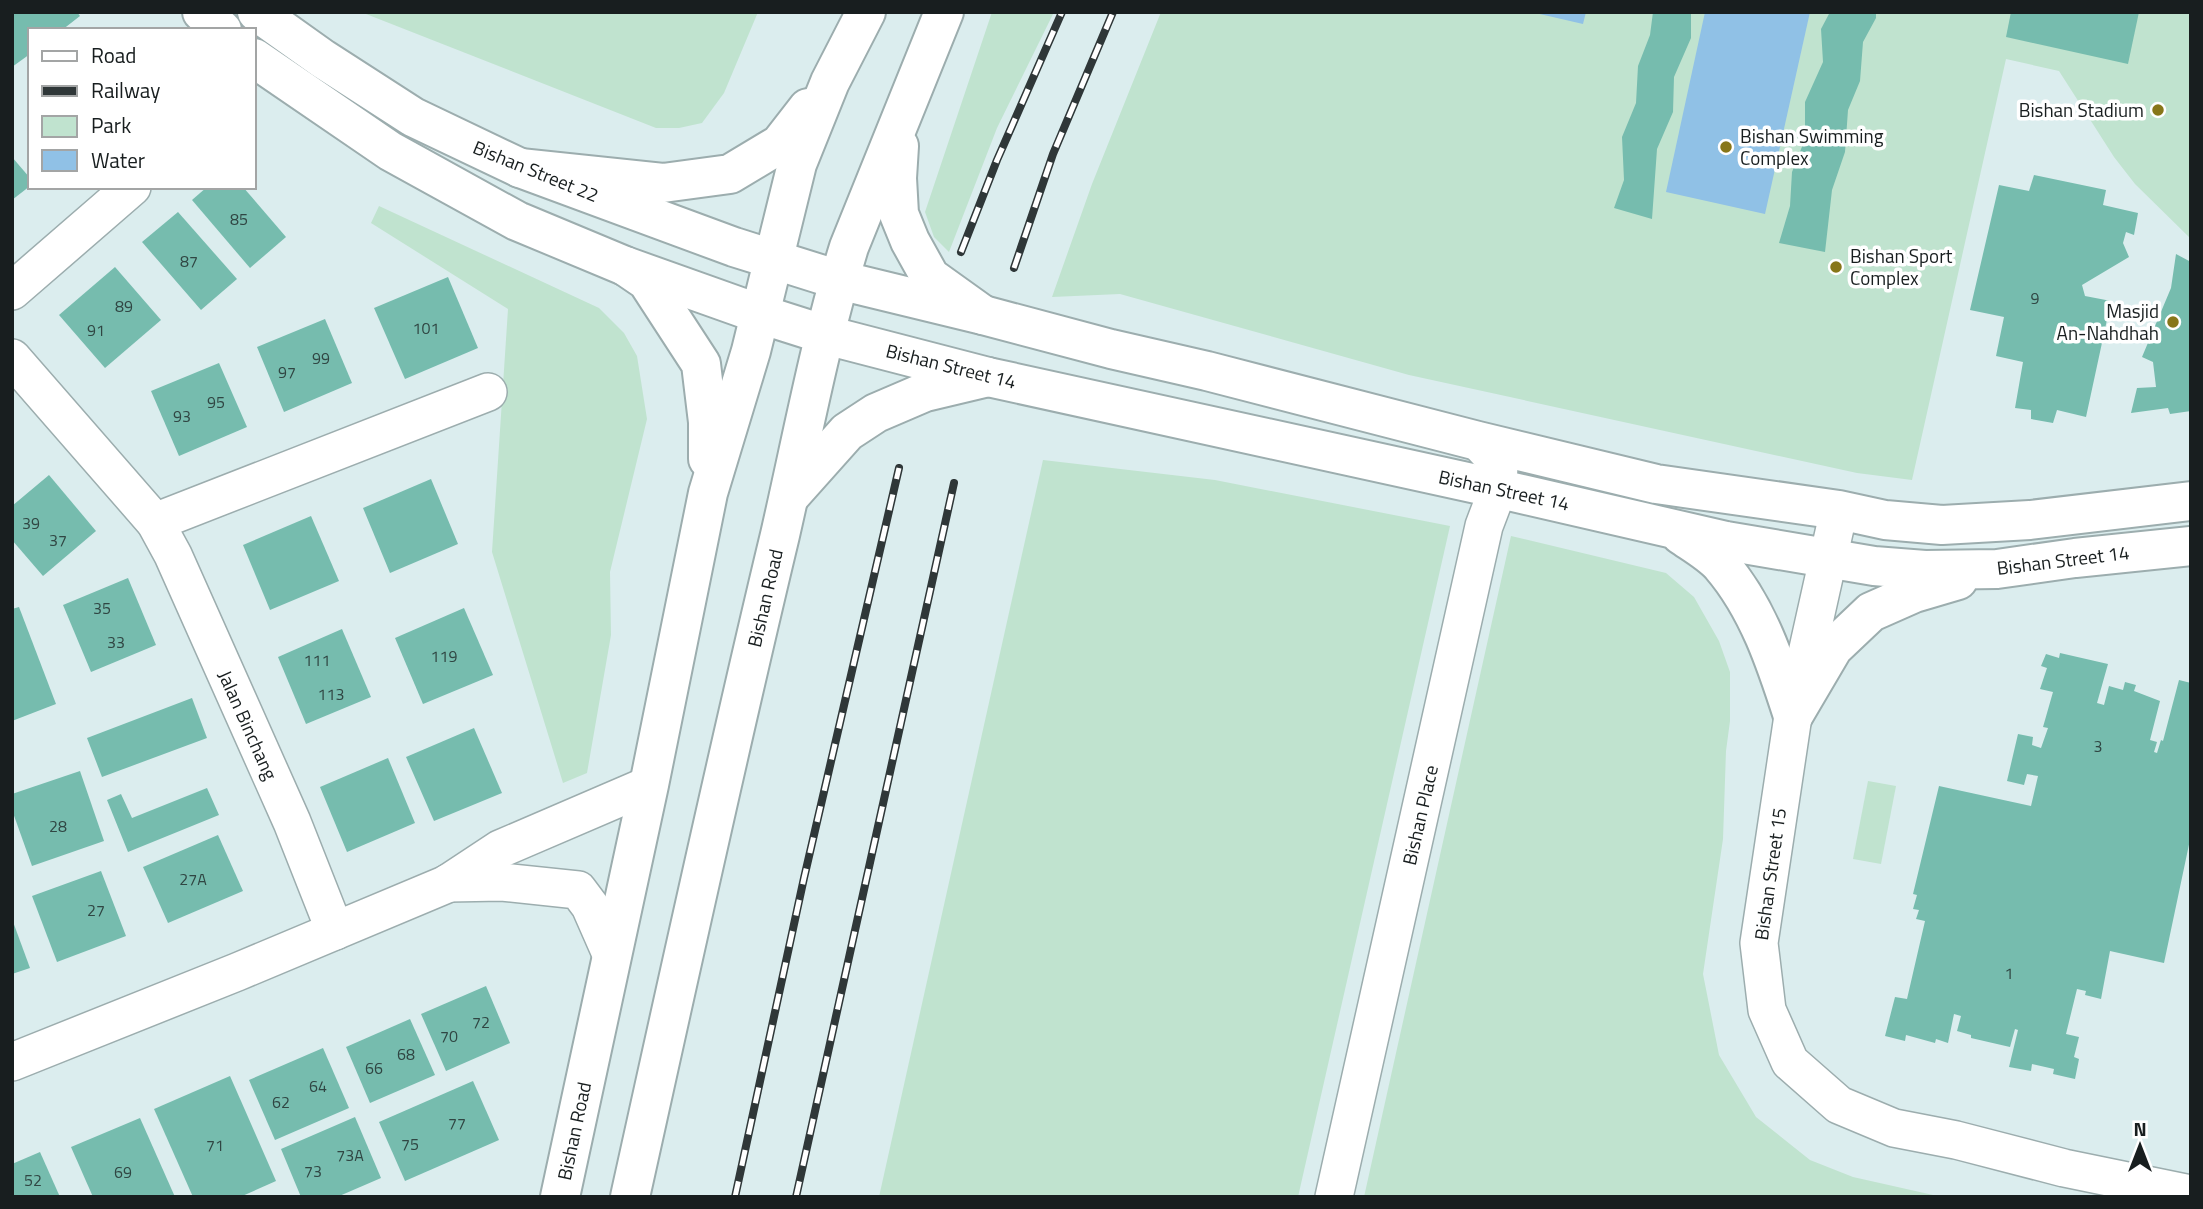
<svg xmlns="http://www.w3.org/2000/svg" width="2203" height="1209" viewBox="0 0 2203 1209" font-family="'Titillium Web',sans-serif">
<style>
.green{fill:#c0e3cf}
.water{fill:#90c1e6}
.building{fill:#76bcae}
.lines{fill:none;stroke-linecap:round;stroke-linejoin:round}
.minor-casing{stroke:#9cadae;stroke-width:40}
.tertiary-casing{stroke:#9cadae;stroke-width:42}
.secondary-casing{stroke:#9cadae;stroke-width:42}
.primary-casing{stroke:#9cadae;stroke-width:42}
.minor{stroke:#fff;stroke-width:37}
.tertiary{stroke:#fff;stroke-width:38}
.secondary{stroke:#fff;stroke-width:38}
.primary{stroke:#fff;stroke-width:38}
.rail-casing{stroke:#2f3738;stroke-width:8}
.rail{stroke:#fff;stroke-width:5;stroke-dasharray:16;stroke-linecap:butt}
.poi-dot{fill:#877619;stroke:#fff;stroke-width:2.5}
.labels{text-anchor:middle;stroke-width:7;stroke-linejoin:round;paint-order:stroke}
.number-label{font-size:16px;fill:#304643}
.poi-label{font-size:19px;fill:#181e1f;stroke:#fff;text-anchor:end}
.street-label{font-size:19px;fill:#181e1f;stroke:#fff}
</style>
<rect width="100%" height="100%" fill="#dbedee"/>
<!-- green -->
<g class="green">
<polygon points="368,12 758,12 724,93 702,123 679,128 656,128 366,14"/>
<polygon points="992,12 1054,12 997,128 949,252 934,237 925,212"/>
<polygon points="1161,12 2191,12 2191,239 2135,184 2114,157 2059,71 2006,59 1912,480 1857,473 1409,375 1120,294 1052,297 1092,184"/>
<polygon points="379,206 599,308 624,333 637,356 647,419 610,572 611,635 587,773 563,783 492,552 508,309 371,223"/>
<polygon points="1043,460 1215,480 1450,526 1298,1197 879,1197"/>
<polygon points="1511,536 1666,573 1694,597 1719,641 1730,672 1730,721 1726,751 1723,839 1703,974 1719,1055 1756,1117 1810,1160 1853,1177 1942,1197 1364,1197"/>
<polygon points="1868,781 1896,786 1881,864 1853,859"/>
</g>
<!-- water -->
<g class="water">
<polygon points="1531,12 1586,12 1583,24"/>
<polygon points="1705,12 1810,12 1765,214 1666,192"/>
</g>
<!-- building -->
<g class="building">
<polygon points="12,12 77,12 80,16 62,30 30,30 30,54 12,67"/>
<polygon points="1653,12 1691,12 1691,38 1674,77 1673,112 1657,149 1652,219 1614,208 1624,180 1622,137 1636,103 1638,66 1650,35"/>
<polygon points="1830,12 1876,12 1876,18 1863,42 1860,81 1848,110 1845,152 1832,190 1825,252 1779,243 1790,206 1792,172 1805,139 1805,102 1823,62 1821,29"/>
<polygon points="2011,12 2139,12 2128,64 2006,37"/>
<polygon points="12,157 30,178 30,186 12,200"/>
<polygon points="2034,175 2106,190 2103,205 2138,213 2134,235 2126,232 2123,243 2129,257 2082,285 2085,296 2111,301 2086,417 2057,410 2053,423 2031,419 2031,410 2015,408 2023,362 1996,356 2004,317 1970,310 1999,185 2029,191"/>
<polygon points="207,187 243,187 286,237 250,268 192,200"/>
<polygon points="178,212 237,279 201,310 142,242"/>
<polygon points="2176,254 2191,262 2191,411 2170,414 2168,408 2131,413 2137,388 2156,387 2153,362 2142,357 2171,288"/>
<polygon points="115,267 161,320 105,368 59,315"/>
<polygon points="448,277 478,348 405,379 374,308"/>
<polygon points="325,319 352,383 284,412 257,347"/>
<polygon points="219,363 247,427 179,456 151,391"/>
<polygon points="49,475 96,531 43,576 12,540 12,506"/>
<polygon points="431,479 458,544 390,573 363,508"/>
<polygon points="311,516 339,581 270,610 243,545"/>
<polygon points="128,578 156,645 91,672 63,605"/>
<polygon points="19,607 56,704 12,721 12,609"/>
<polygon points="464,608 493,675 423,704 395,638"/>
<polygon points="342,629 371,697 306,724 278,657"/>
<polygon points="2060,653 2108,664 2097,703 2104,705 2109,686 2123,690 2125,682 2136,685 2134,691 2160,701 2150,740 2157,742 2154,752 2157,753 2161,740 2163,741 2179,680 2191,683 2191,835 2164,963 2110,951 2101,999 2085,995 2086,991 2077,989 2066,1034 2079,1037 2074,1057 2079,1059 2075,1079 2053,1074 2054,1069 2032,1064 2031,1071 2009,1067 2018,1030 2015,1029 2010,1047 1971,1038 1971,1035 1957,1031 1961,1016 1954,1014 1948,1043 1936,1039 1935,1043 1906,1035 1905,1041 1885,1036 1895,997 1907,999 1925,921 1916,919 1919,910 1913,909 1917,895 1913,894 1939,786 2031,806 2038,776 2027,774 2024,785 2007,781 2018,734 2033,737 2032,745 2041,748 2048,728 2043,727 2053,692 2040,689 2047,668 2041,666 2046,654 2059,658"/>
<polygon points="192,698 207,738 102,777 87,738"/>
<polygon points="474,728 502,793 434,821 406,757"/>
<polygon points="388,758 415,823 347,852 320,787"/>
<polygon points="80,771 104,841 32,866 12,810 12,794"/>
<polygon points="207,788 219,815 128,852 107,800 121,794 132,818"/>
<polygon points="218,835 243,891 168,923 143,867"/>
<polygon points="101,871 126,936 57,962 32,896"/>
<polygon points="12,919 30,968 12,974"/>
<polygon points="486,986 510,1043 446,1071 421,1014"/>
<polygon points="410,1019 435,1075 370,1103 346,1047"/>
<polygon points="323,1048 349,1108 275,1140 249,1080"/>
<polygon points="230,1076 276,1181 240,1197 193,1197 154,1109"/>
<polygon points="473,1081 499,1140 405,1181 379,1122"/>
<polygon points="355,1117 381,1178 337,1197 301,1197 281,1149"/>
<polygon points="140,1118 175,1197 93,1197 71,1147"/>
<polygon points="40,1152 60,1197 12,1197 12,1164"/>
</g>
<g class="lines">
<!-- minor casing -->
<g class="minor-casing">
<g id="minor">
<polyline points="12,291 132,187"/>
<polyline points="12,358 155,522 173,555 292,822 335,931"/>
<polyline points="1839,510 1793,716 1759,943 1767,1010 1790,1062 1839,1105 1894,1128 1956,1140 2064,1168 2191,1194"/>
<polyline points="155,522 488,392"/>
<polyline points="448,883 502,882 578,890 590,906 612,956"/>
<polyline points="12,1062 237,972 447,884 500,849 649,785"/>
<polyline points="1334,1197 1484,526 1498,489 1499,464 1478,441"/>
</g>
</g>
<!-- tertiary casing -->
<g class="tertiary-casing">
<g id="tertiary">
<polyline points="839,280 983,315 1111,349 1207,371 1478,441 1656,484 1839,510 1885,520 1942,525 2030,520 2191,501"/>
<polyline points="826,335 988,377 1513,492 1726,541 1874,566 1925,570 1997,569 2075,558 2191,546"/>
<path d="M1681,535C1694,544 1710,553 1721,565C1758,608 1776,663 1793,716"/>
<polyline points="1793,716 1833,648 1871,612 1914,593 1958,580"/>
</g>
</g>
<!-- secondary casing -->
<g class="secondary-casing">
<g id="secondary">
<polyline points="202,12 222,30"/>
<polyline points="257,12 323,59 413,117 520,168 734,247 839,280"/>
<polyline points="254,58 390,151 517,221 625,266 760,314 826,335"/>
</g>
</g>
<!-- primary casing -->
<g class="primary-casing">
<g id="primary">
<polyline points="899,146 897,178 899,214 910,241 930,277 983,315"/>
<polyline points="520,168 663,183 730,174 780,144 808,108"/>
<polyline points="625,266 647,281 701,364 708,422 708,459"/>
<polyline points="789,497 847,432 876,413 925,392 988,377"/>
<polyline points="560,1197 649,785 708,493 751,351 797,164 830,82 866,12"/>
<path d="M630,1197C679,976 727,755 780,535C802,439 820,341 849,247L944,12"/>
</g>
</g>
<!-- minor -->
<use href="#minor" class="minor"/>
<!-- tertiary -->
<use href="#tertiary" class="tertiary"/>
<!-- secondary -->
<use href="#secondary" class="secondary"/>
<!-- primary -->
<use href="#primary" class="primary"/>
<!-- rail casing -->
<g class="rail-casing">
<g id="rail">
<polyline points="961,252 997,160 1062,12"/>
<polyline points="1014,268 1053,154 1113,12"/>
<polyline points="735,1197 804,878 899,468"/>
<polyline points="796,1197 954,483"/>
</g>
</g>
<!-- rail -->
<use href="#rail" class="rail"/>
</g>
<!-- markers -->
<g class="poi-dot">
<circle cx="2158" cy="110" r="7"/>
<circle cx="1726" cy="147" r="7"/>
<circle cx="1836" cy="267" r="7"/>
<circle cx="2173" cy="322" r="7"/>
</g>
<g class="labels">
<!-- number labels -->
<g class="number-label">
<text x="239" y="225">85</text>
<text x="189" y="267">87</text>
<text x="2035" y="304">9</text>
<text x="124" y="312">89</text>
<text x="426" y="334">101</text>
<text x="96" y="336">91</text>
<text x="321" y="364">99</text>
<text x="287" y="378">97</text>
<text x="216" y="408">95</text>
<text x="182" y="422">93</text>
<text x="31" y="529">39</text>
<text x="58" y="546">37</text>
<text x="102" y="614">35</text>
<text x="116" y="648">33</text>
<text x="444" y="662">119</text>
<text x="317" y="666">111</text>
<text x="331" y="700">113</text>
<text x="2098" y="752">3</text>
<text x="58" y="832">28</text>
<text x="193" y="885">27A</text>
<text x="96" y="916">27</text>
<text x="2009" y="979">1</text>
<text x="481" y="1028">72</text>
<text x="449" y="1042">70</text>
<text x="406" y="1060">68</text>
<text x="374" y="1074">66</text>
<text x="318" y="1092">64</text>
<text x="281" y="1108">62</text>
<text x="457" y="1129">77</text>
<text x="410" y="1150">75</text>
<text x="215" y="1151">71</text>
<text x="350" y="1161">73A</text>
<text x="313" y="1177">73</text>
<text x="123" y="1178">69</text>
<text x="33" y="1186">52</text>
</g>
<!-- poi labels -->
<g class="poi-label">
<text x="2144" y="117">Bishan Stadium</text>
<text x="1740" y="143" text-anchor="start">Bishan Swimming<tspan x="1740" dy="22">Complex</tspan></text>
<text x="1850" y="263" text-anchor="start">Bishan Sport<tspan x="1850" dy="22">Complex</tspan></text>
<text x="2159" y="318">Masjid<tspan x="2159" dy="22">An-Nahdhah</tspan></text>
</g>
<!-- street labels -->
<g class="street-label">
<text transform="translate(536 171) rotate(22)" y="7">Bishan Street 22</text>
<text transform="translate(951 366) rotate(14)" y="7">Bishan Street 14</text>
<text transform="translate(1504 490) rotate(12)" y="7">Bishan Street 14</text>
<text transform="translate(2063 560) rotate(-7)" y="7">Bishan Street 14</text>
<text transform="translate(765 598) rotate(-77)" y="7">Bishan Road</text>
<text transform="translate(248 725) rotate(66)" y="7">Jalan Binchang</text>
<text transform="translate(1420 815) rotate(-77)" y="7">Bishan Place</text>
<text transform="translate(1770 874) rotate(-82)" y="7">Bishan Street 15</text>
<text transform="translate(574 1131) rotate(-78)" y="7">Bishan Road</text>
</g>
</g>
<!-- border -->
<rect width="2203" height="1209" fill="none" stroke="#181e1f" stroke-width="28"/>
<!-- legend -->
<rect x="28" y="28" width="228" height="161" fill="#ffffff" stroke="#a3a5a5" stroke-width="2"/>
<rect x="42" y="51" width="35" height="10" fill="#ffffff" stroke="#a3a5a5" stroke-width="2"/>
<text x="91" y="63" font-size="21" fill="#181e1f">Road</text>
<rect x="42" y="86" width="35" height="10" fill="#2f3738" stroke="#a3a5a5" stroke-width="2"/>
<text x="91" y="98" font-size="21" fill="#181e1f">Railway</text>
<rect x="42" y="116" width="35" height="21" fill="#c0e3cf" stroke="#a3a5a5" stroke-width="2"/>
<text x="91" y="133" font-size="21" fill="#181e1f">Park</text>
<rect x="42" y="150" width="35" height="21" fill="#90c1e6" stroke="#a3a5a5" stroke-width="2"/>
<text x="91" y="168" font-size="21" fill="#181e1f">Water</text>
<!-- north arrow -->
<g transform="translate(2140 1146)" stroke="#ffffff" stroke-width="5" paint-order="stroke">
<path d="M0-5L12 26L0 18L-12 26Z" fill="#181e1f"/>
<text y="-10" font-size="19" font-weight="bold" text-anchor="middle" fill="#181e1f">N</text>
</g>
</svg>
